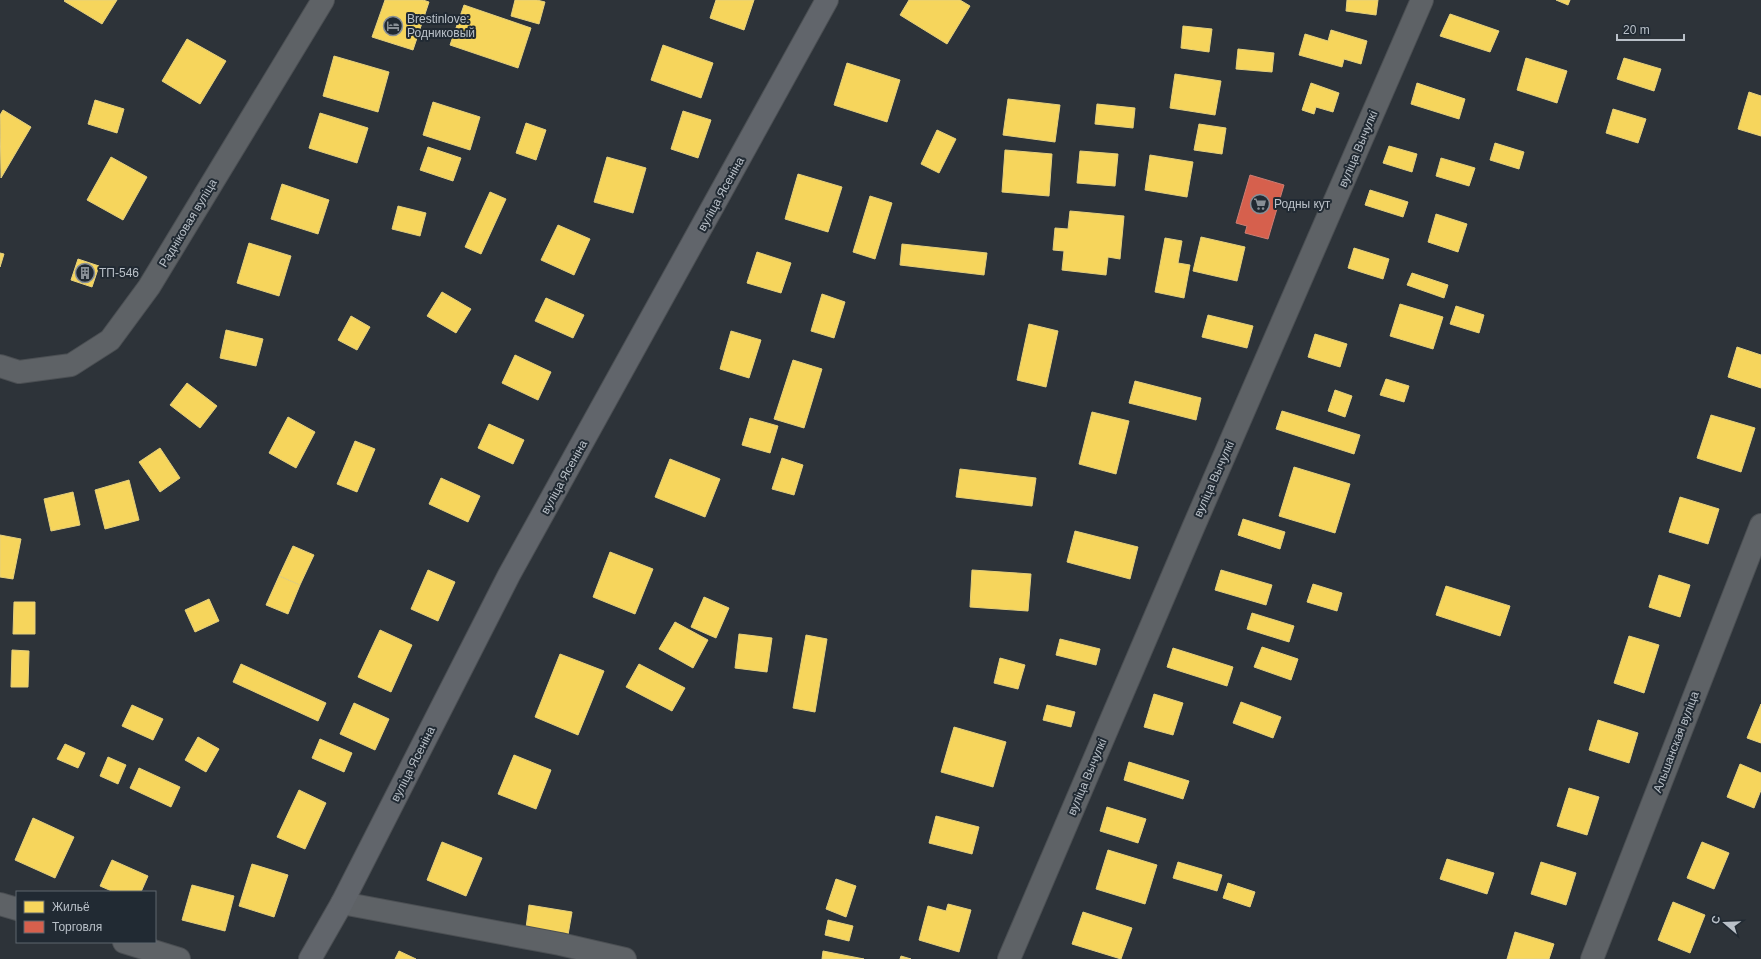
<svg xmlns="http://www.w3.org/2000/svg" width="1761" height="959" viewBox="0 0 1761 959" font-family="Arial,sans-serif">
<style>
.homes{fill:#f6d55c;stroke:#e4cf7c}
.shops{fill:#d6604d;stroke:#cd7d72}
.lines{fill:none;stroke-linecap:round;stroke-linejoin:round}
.street-casing{stroke:#4b4f53;stroke-width:24}
.secondary-casing{stroke:#4b4f53;stroke-width:24}
.street{stroke:#5e6266;stroke-width:22}
.secondary{stroke:#61656b;stroke-width:22}
.labels{text-anchor:middle;stroke-width:4;stroke-linejoin:round;paint-order:stroke}
.poi-label{font-size:12px;fill:#b9c0c8;stroke:#212a33;text-anchor:start}
.street-label{font-size:12px;fill:#b9c0c8;stroke:#212a33}
</style>
<rect width="100%" height="100%" fill="#2d3339"/>
<!-- homes -->
<g class="homes">
<polygon points="65,0 117,0 102,24 64,1"/>
<polygon points="385,0 423,0 429,2 413,50 372,37"/>
<polygon points="515,0 537,0 545,2 539,24 511,16"/>
<polygon points="716,0 754,0 744,30 710,18"/>
<polygon points="909,0 960,0 970,6 947,44 900,15"/>
<polygon points="1347,0 1378,0 1376,15 1346,11"/>
<polygon points="1556,0 1570,0 1568,5"/>
<polygon points="464,5 531,28 518,68 450,45"/>
<polygon points="1450,14 1499,31 1490,52 1440,36"/>
<polygon points="1183,26 1212,29 1209,52 1181,48"/>
<polygon points="1331,30 1367,41 1361,64 1344,59 1342,67 1299,55 1305,34 1328,41"/>
<polygon points="187,39 226,61 200,104 162,81"/>
<polygon points="663,45 713,63 701,98 651,80"/>
<polygon points="1238,49 1274,53 1272,72 1236,69"/>
<polygon points="334,56 389,72 378,112 323,96"/>
<polygon points="1526,58 1567,71 1557,103 1517,90"/>
<polygon points="1624,58 1661,69 1654,91 1617,79"/>
<polygon points="847,63 900,80 887,122 834,105"/>
<polygon points="1175,74 1221,81 1215,115 1170,108"/>
<polygon points="1311,83 1339,93 1333,112 1316,107 1314,114 1302,110"/>
<polygon points="1417,83 1465,99 1459,119 1411,104"/>
<polygon points="1749,92 1761,96 1761,136 1738,129"/>
<polygon points="1008,99 1060,105 1055,142 1003,135"/>
<polygon points="95,100 124,109 117,133 88,124"/>
<polygon points="433,102 480,117 470,150 423,135"/>
<polygon points="1097,104 1135,108 1133,128 1095,124"/>
<polygon points="1613,109 1646,119 1638,143 1606,133"/>
<polygon points="3,110 31,127 1,178 0,115"/>
<polygon points="683,111 711,120 698,158 671,149"/>
<polygon points="320,113 368,128 357,163 309,148"/>
<polygon points="526,123 546,130 536,160 516,153"/>
<polygon points="1199,124 1226,128 1222,154 1194,150"/>
<polygon points="937,130 956,139 939,173 921,164"/>
<polygon points="1495,143 1524,152 1519,169 1490,160"/>
<polygon points="1389,146 1417,154 1412,172 1383,163"/>
<polygon points="428,147 461,158 453,181 420,170"/>
<polygon points="1005,150 1052,154 1049,196 1002,192"/>
<polygon points="1080,151 1118,154 1115,186 1077,183"/>
<polygon points="1150,155 1193,162 1187,197 1145,190"/>
<polygon points="111,157 147,177 123,220 87,200"/>
<polygon points="607,157 646,168 633,213 594,202"/>
<polygon points="1441,158 1475,168 1469,186 1436,176"/>
<polygon points="798,174 842,187 828,232 785,219"/>
<polygon points="282,184 329,200 318,234 271,219"/>
<polygon points="1370,190 1408,202 1403,217 1365,205"/>
<polygon points="490,192 506,199 481,254 465,247"/>
<polygon points="870,196 892,203 875,259 853,252"/>
<polygon points="398,206 426,213 420,236 392,229"/>
<polygon points="1070,211 1124,216 1120,259 1108,257 1106,275 1062,270 1064,251 1053,250 1055,228 1068,229"/>
<polygon points="1436,214 1467,224 1458,252 1428,242"/>
<polygon points="558,225 590,239 574,275 541,260"/>
<polygon points="1201,237 1245,247 1237,281 1193,271"/>
<polygon points="1165,238 1182,241 1178,263 1190,265 1184,298 1155,292"/>
<polygon points="249,243 291,256 279,296 237,283"/>
<polygon points="902,244 987,253 984,275 900,265"/>
<polygon points="1354,248 1389,259 1383,279 1348,268"/>
<polygon points="757,252 791,263 781,293 747,283"/>
<polygon points="0,253 4,254 0,267"/>
<polygon points="78,259 99,266 92,287 71,280"/>
<polygon points="1412,273 1448,285 1444,298 1407,285"/>
<polygon points="442,292 471,309 456,333 427,316"/>
<polygon points="822,294 845,302 834,338 811,331"/>
<polygon points="546,298 584,315 573,338 535,321"/>
<polygon points="1400,304 1443,317 1433,349 1390,336"/>
<polygon points="1456,306 1484,315 1479,333 1450,324"/>
<polygon points="1208,315 1253,326 1247,348 1202,337"/>
<polygon points="351,316 370,327 357,350 338,340"/>
<polygon points="1029,324 1058,331 1046,387 1017,380"/>
<polygon points="226,330 263,339 256,366 220,358"/>
<polygon points="731,331 761,340 749,378 720,369"/>
<polygon points="1315,334 1347,344 1340,367 1308,357"/>
<polygon points="1737,347 1761,355 1761,388 1728,377"/>
<polygon points="515,355 551,372 538,400 502,383"/>
<polygon points="793,360 822,369 804,428 774,419"/>
<polygon points="1386,379 1409,386 1404,402 1380,395"/>
<polygon points="1135,381 1201,398 1196,420 1129,403"/>
<polygon points="187,383 217,406 200,428 170,405"/>
<polygon points="1335,390 1352,396 1345,417 1328,411"/>
<polygon points="1282,411 1360,435 1354,454 1276,429"/>
<polygon points="1092,412 1129,421 1116,474 1079,464"/>
<polygon points="1711,415 1755,428 1741,472 1697,458"/>
<polygon points="288,417 315,432 296,468 269,453"/>
<polygon points="750,418 778,426 770,453 742,445"/>
<polygon points="489,424 524,440 513,464 478,448"/>
<polygon points="355,441 375,449 357,492 337,484"/>
<polygon points="160,448 180,478 160,492 139,462"/>
<polygon points="782,458 803,465 794,495 772,489"/>
<polygon points="670,459 720,479 705,517 655,497"/>
<polygon points="1294,467 1350,484 1335,533 1279,516"/>
<polygon points="960,469 1036,478 1032,506 956,497"/>
<polygon points="441,478 480,496 468,522 429,504"/>
<polygon points="129,480 139,520 105,529 95,490"/>
<polygon points="73,492 80,525 51,531 44,499"/>
<polygon points="1680,497 1719,509 1708,544 1669,532"/>
<polygon points="1243,519 1285,532 1280,549 1238,535"/>
<polygon points="1075,531 1138,547 1130,579 1067,562"/>
<polygon points="0,535 21,539 13,579 0,577"/>
<polygon points="293,546 314,555 300,585 279,576"/>
<polygon points="610,552 653,569 635,614 593,597"/>
<polygon points="428,570 455,582 438,621 411,609"/>
<polygon points="972,570 1031,574 1028,611 970,607"/>
<polygon points="1221,570 1272,585 1266,605 1215,590"/>
<polygon points="1659,575 1690,585 1680,617 1649,607"/>
<polygon points="279,576 300,585 288,614 266,605"/>
<polygon points="1313,584 1342,593 1337,611 1307,602"/>
<polygon points="1446,586 1510,606 1500,636 1436,615"/>
<polygon points="704,597 729,608 716,638 691,627"/>
<polygon points="209,599 219,621 195,632 185,610"/>
<polygon points="14,602 35,602 35,634 13,634"/>
<polygon points="1252,613 1294,626 1289,642 1247,629"/>
<polygon points="675,622 708,640 693,668 659,649"/>
<polygon points="380,630 412,645 391,692 358,677"/>
<polygon points="739,634 772,638 767,672 735,668"/>
<polygon points="806,635 827,639 815,712 793,708"/>
<polygon points="1629,636 1659,645 1644,693 1614,683"/>
<polygon points="1060,639 1100,649 1096,665 1056,655"/>
<polygon points="1262,647 1298,659 1291,680 1254,667"/>
<polygon points="1173,648 1233,667 1227,686 1167,667"/>
<polygon points="12,650 29,651 28,687 11,687"/>
<polygon points="560,654 604,671 578,735 535,717"/>
<polygon points="1000,658 1025,665 1018,689 994,683"/>
<polygon points="241,664 326,703 318,721 233,682"/>
<polygon points="639,664 685,688 672,711 626,687"/>
<polygon points="1154,694 1183,703 1173,735 1144,727"/>
<polygon points="1241,702 1281,717 1273,738 1233,723"/>
<polygon points="354,703 389,719 375,750 340,734"/>
<polygon points="1761,704 1761,743 1747,738"/>
<polygon points="132,705 163,719 153,740 122,726"/>
<polygon points="1047,705 1075,712 1071,727 1043,720"/>
<polygon points="1598,720 1638,733 1629,763 1589,750"/>
<polygon points="954,727 1006,742 993,787 941,772"/>
<polygon points="198,737 219,749 206,772 185,760"/>
<polygon points="320,739 352,753 344,772 312,758"/>
<polygon points="65,744 85,753 78,768 57,759"/>
<polygon points="514,755 551,770 536,809 498,794"/>
<polygon points="108,757 126,765 118,784 100,776"/>
<polygon points="1129,762 1189,781 1183,799 1124,780"/>
<polygon points="1740,764 1761,773 1761,790 1754,808 1727,797"/>
<polygon points="139,768 180,787 171,807 130,788"/>
<polygon points="1569,788 1599,797 1587,835 1557,826"/>
<polygon points="299,790 326,803 305,849 277,837"/>
<polygon points="1107,807 1146,819 1138,843 1100,831"/>
<polygon points="936,816 979,827 972,854 929,843"/>
<polygon points="33,818 74,837 55,878 15,860"/>
<polygon points="442,842 482,858 466,896 427,880"/>
<polygon points="1702,842 1729,853 1714,889 1687,878"/>
<polygon points="1108,850 1157,865 1145,904 1096,889"/>
<polygon points="1447,859 1494,873 1487,894 1440,879"/>
<polygon points="112,860 148,876 141,892 114,892 100,886"/>
<polygon points="1178,862 1222,875 1217,891 1173,878"/>
<polygon points="1541,862 1576,873 1566,905 1531,894"/>
<polygon points="252,864 288,875 274,917 239,906"/>
<polygon points="836,879 856,886 846,917 826,909"/>
<polygon points="1228,883 1255,892 1250,907 1223,898"/>
<polygon points="192,885 234,896 225,931 182,920"/>
<polygon points="1673,902 1705,915 1690,953 1658,940"/>
<polygon points="948,904 971,910 959,952 919,940 928,906 946,911"/>
<polygon points="529,905 572,912 568,935 526,928"/>
<polygon points="1083,912 1132,928 1121,959 1072,944"/>
<polygon points="828,920 853,926 849,941 825,935"/>
<polygon points="1515,932 1554,944 1549,959 1507,959"/>
<polygon points="399,951 416,959 395,959"/>
<polygon points="823,951 864,959 822,959"/>
<polygon points="901,956 911,959 900,959"/>
</g>
<!-- shops -->
<polygon class="shops" points="1250,175 1284,185 1268,239 1245,233 1247,226 1236,223"/>
<g class="lines">
<!-- street casing -->
<g class="street-casing">
<g id="street">
<polyline points="0,366 19,372 71,365 110,340 149,287 323,0"/>
<polyline points="342,903 560,944 625,959"/>
<polyline points="0,904 17,909"/>
<polyline points="124,942 179,959"/>
<polyline points="1009,959 1193,528 1422,0"/>
<polyline points="1592,959 1761,525"/>
</g>
</g>
<!-- secondary casing -->
<g class="secondary-casing">
<polyline id="secondary" points="310,959 342,903 509,575 827,0"/>
</g>
<!-- street -->
<use href="#street" class="street"/>
<!-- secondary -->
<use href="#secondary" class="secondary"/>
</g>
<!-- icons -->
<defs>
<g id="hotel-ring" transform="scale(1)"><circle r="9.5" fill="#212a33" stroke="#888f96" stroke-width="1.5"/><path d="M-6-4.5h1.5V1H6V5H4.5V3h-9V5H-6ZM-4 0a1.8 1.8 0 1 1 3.6 0ZM.5 0V-2.5h3Q6-2.5 6 0Z" fill="#888f96"/></g>
<g id="supermarket-ring" transform="scale(1)"><circle r="9.5" fill="#212a33" stroke="#888f96" stroke-width="1.5"/><path d="M-6-5.5h2.5l.6 2H6L4.5 2H-2.5L-4.4-4H-6ZM-1.5 3.2a1.3 1.3 0 1 0 .1 0ZM3 3.2a1.3 1.3 0 1 0 .1 0Z" fill="#888f96"/></g>
<g id="building-ring" transform="scale(1)"><circle r="9.5" fill="#212a33" stroke="#888f96" stroke-width="1.5"/><path d="M-4-6H4V6H1V3H-1V6H-4ZM-2.5-4.3h1.7v1.8h-1.7ZM.8-4.3h1.7v1.8H.8ZM-2.5-1h1.7V.8h-1.7ZM.8-1h1.7V.8H.8Z" fill="#888f96"/></g>
</defs>
<g fill-rule="evenodd">
<use href="#hotel-ring" x="393" y="26"/>
<use href="#supermarket-ring" x="1260" y="204"/>
<use href="#building-ring" x="85" y="273"/>
</g>
<g class="labels">
<!-- poi labels -->
<g class="poi-label">
<text x="407" y="23">Brestinlove:<tspan x="407" dy="14">Родниковый</tspan></text>
<text x="1274" y="208">Родны кут</text>
<text x="99" y="277">ТП-546</text>
</g>
<!-- street labels -->
<g class="street-label">
<text transform="translate(1358 149) rotate(-67)" y="4">вуліца Вычулкі</text>
<text transform="translate(721 194) rotate(-61)" y="4">вуліца Ясеніна</text>
<text transform="translate(188 223) rotate(-59)" y="4">Радніковая вуліца</text>
<text transform="translate(564 477) rotate(-61)" y="4">вуліца Ясеніна</text>
<text transform="translate(1214 479) rotate(-66)" y="4">вуліца Вычулкі</text>
<text transform="translate(1676 742) rotate(-69)" y="4">Альшанская вуліца</text>
<text transform="translate(413 764) rotate(-63)" y="4">вуліца Ясеніна</text>
<text transform="translate(1087 777) rotate(-67)" y="4">вуліца Вычулкі</text>
</g>
</g>
<!-- legend -->
<rect x="16" y="891" width="140" height="52" fill="#212a33" stroke="#5e666f"/>
<rect x="24" y="901" width="20" height="12" fill="#f6d55c" stroke="#5e666f"/>
<text x="52" y="911" font-size="12" fill="#b9c0c8">Жильё</text>
<rect x="24" y="921" width="20" height="12" fill="#d6604d" stroke="#5e666f"/>
<text x="52" y="931" font-size="12" fill="#b9c0c8">Торговля</text>
<!-- north arrow -->
<g transform="translate(1725 923) rotate(289)" stroke="#212a33" stroke-width="3" paint-order="stroke">
<path d="M0-3L7 15L0 10L-7 15Z" fill="#b9c0c8"/>
<text y="-6" font-size="11" font-weight="bold" text-anchor="middle" fill="#b9c0c8">С</text>
</g>
<!-- scale -->
<path d="M1617 34v6h67v-6" fill="none" stroke="#b9c0c8" stroke-width="2"/>
<text x="1623" y="34" font-size="12" fill="#b9c0c8" stroke="#212a33" stroke-width="3" paint-order="stroke">20 m</text>
</svg>
